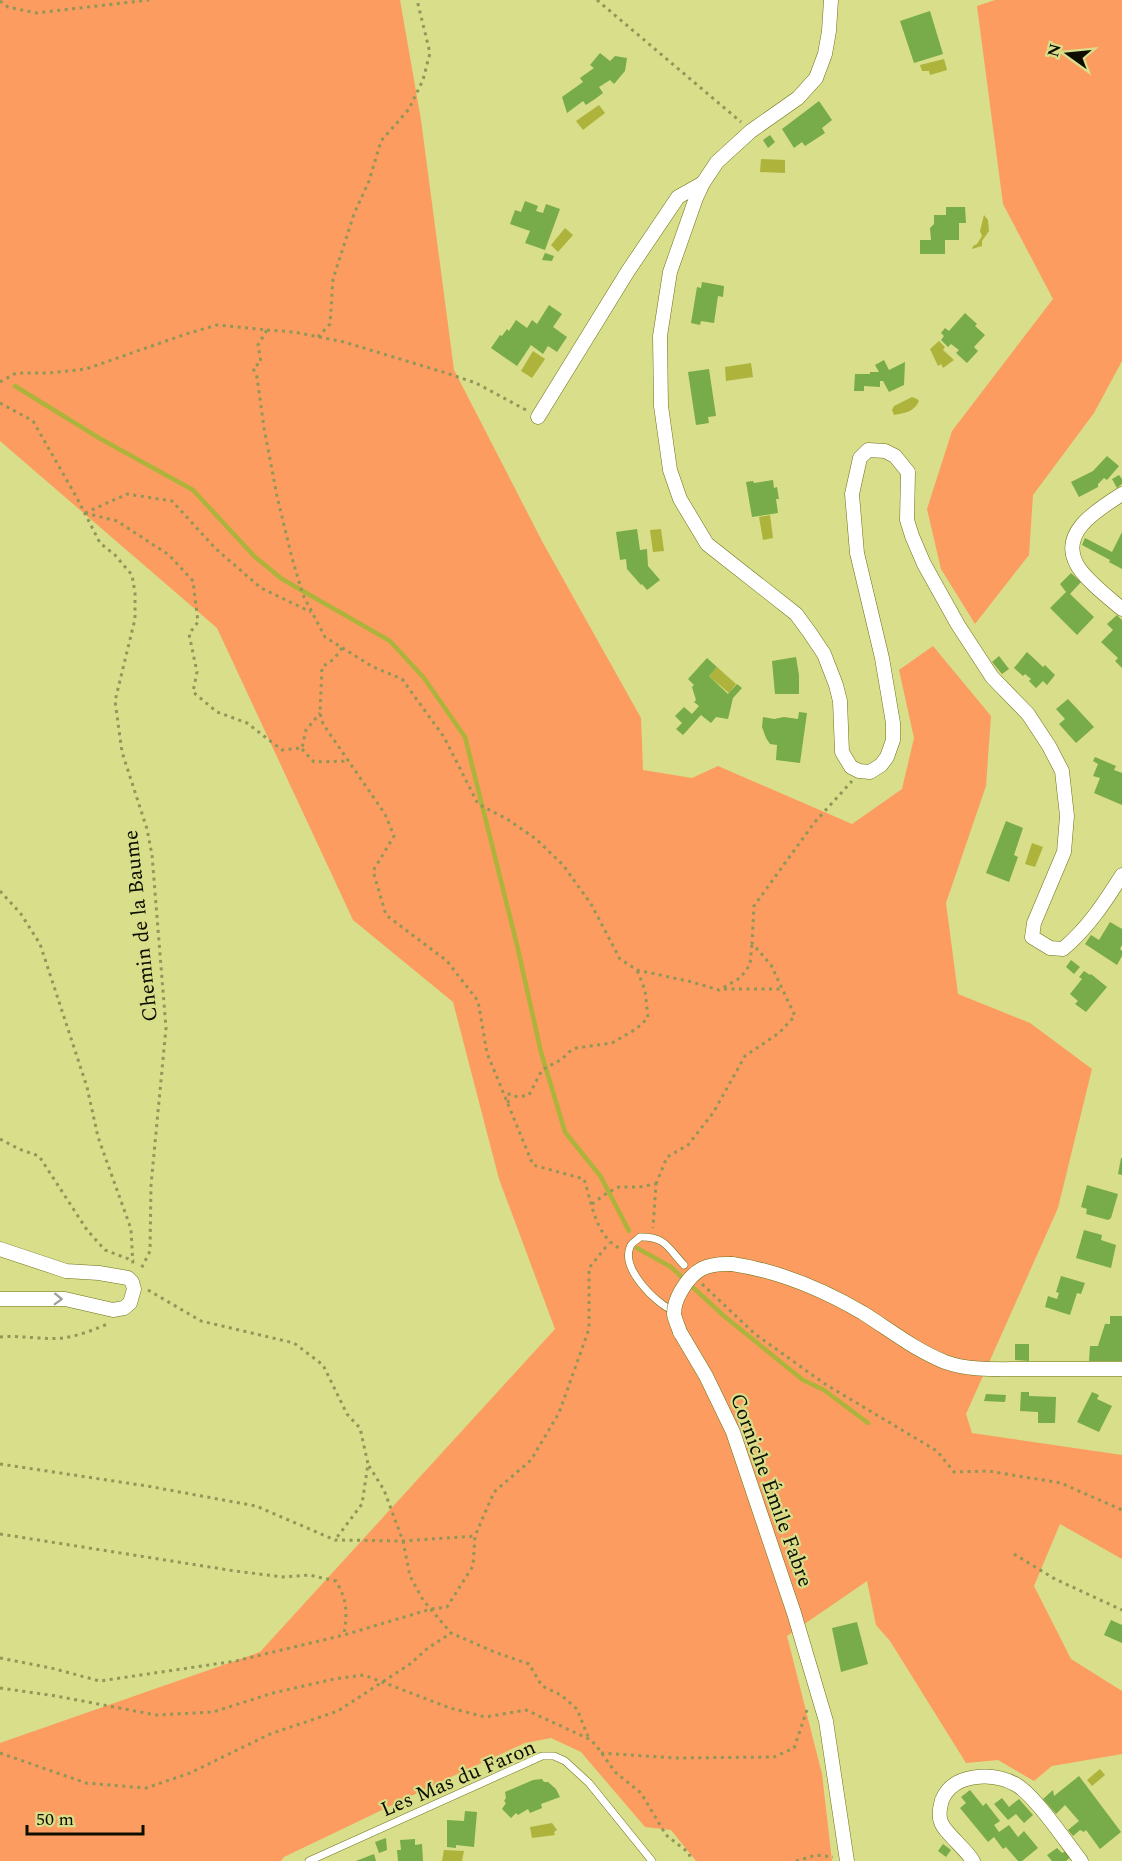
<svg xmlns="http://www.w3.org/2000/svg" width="1122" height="1861" viewBox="0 0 1122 1861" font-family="Spectral,serif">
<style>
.green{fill:#fc9c60}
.water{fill:#aeb33c}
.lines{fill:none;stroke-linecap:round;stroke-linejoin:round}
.stream{stroke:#aeb33c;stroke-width:4.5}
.building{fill:#78ab49}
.lane-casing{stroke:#6e7117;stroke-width:8}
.street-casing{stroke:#6e7117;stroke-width:15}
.path{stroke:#919659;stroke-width:3;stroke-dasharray:3 4.5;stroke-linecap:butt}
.lane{stroke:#fff;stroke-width:7}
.street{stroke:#fff;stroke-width:14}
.street-bridge-casing{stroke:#6e7117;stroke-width:15;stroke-linecap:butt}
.street-bridge{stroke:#fff;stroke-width:14}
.oneway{stroke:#9e9f99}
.labels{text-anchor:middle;stroke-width:4.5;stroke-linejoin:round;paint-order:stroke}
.street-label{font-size:21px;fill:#0d0e00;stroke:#d8de89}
</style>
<rect width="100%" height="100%" fill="#d8de89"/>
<!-- green -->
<g class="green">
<polygon points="0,0 400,0 421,120 454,370 543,543 641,718 643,770 692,778 718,766 852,824 902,789 914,738 899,670 933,646 991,716 986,786 946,903 958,994 1030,1023 1092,1069 1058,1208 966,1414 972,1433 1122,1455 1122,1559 1060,1524 1034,1586 1071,1659 1122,1691 1122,1754 1052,1766 1034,1781 998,1760 966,1763 890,1641 876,1625 867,1581 787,1636 822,1774 832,1861 696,1861 671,1830 645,1827 581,1752 551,1738 525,1743 453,1776 284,1857 281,1861 0,1861 0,1743 260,1652 555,1329 499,1179 453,1002 353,920 217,628 0,441"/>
<polygon points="995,0 1122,0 1122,361 1094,413 1033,495 1029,555 975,624 941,569 927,509 952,431 1053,299 1003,204 977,6"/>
</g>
<!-- water -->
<g class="water">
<polygon points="944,59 947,70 930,75 929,71 922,71 920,65"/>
<polygon points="599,105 605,113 583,130 576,121"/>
<polygon points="761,159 785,160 785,173 760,172"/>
<polygon points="984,215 988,220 989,231 982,241 982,246 972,249 973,246 977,244 982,236 980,231"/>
<polygon points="565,228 573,235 558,252 551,245"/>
<polygon points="939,341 945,347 943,350 954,360 943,368 941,364 938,366 930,349"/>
<polygon points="533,351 545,359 532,378 521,371"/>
<polygon points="751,363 753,377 726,381 725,367"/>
<path d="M912,397L917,399L919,401C914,412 905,413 894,415L892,410L894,406Z"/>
<polygon points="770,515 773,538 763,540 759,517"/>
<polygon points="661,529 664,551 653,552 650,530"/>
<polygon points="717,667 736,684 729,693 709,676"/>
<polygon points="1032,843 1043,847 1035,867 1025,864"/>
<polygon points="1100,1769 1105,1775 1092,1786 1087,1780"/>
<polygon points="552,1823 557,1830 554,1832 555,1835 532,1838 530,1827"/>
<polygon points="444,1850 464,1851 462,1861 442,1861"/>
</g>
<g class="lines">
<!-- stream -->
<g class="stream">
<polyline points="15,386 99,438 193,490 255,557 282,579 390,641 424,678 465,737 517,945 541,1052 565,1132 601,1177 629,1231"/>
<polyline points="637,1248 671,1267 724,1316 803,1380 824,1390 868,1423"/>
</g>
</g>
<!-- building -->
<g class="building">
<polygon points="930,11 943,54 914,63 900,21"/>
<polygon points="600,53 610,61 615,56 627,58 625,71 614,84 610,80 599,87 603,93 595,99 586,105 583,101 567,113 562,97 583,82 580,78 594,68 590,65"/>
<polygon points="819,101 832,120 822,128 825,133 805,146 802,142 794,148 782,129"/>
<polygon points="770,135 775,142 768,148 763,140"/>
<polygon points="525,201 538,206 536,211 543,213 546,204 560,209 545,250 525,243 530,231 510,224 515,210 521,212"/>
<polygon points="946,207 965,207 966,223 959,223 959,240 945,240 945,254 920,254 920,240 931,240 930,228 934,224 934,215 946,215"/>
<polygon points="545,253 554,256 552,261 542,260"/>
<polygon points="702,282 724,286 723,297 718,296 714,323 701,321 700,325 691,323 697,287 701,288"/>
<polygon points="549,305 562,314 553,327 567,337 557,352 548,346 543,354 531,345 517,366 491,348 500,335 502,336 507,329 509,331 516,320 527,328 532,320 537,324"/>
<polygon points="965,313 977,324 975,326 985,335 974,347 978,351 967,363 956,353 959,350 951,344 948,347 941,340 944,336 941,333 945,328 949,331"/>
<polygon points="884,360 889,370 905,362 904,385 889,392 883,381 880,381 880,387 864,386 864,391 854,391 855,374 870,374 870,372 879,372 875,365"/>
<polygon points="709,369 716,416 708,417 709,423 696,425 688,372"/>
<polygon points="1107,456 1119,466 1107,480 1104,478 1098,484 1098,487 1079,497 1071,482 1093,471"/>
<polygon points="1119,475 1122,479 1122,484 1117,488 1112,479"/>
<polygon points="773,480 774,488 777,487 779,499 776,499 778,513 752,517 746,482 753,481 754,483"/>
<polygon points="637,529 640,550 647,549 648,566 660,580 647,590 642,584 641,585 627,569 626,559 620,560 616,532"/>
<polygon points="1122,532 1122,569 1109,562 1110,560 1082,545 1085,538 1112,552"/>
<polygon points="1071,573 1081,582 1070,594 1094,617 1077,635 1050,608 1066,592 1060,584"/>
<polygon points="1117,615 1122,620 1122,668 1115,661 1118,658 1101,642 1113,630 1107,624"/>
<polygon points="1027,652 1043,667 1045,665 1055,675 1047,685 1043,681 1036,688 1029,681 1031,679 1025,674 1023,676 1014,668"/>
<polygon points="999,656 1009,669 1002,674 992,662"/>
<polygon points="796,657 799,675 799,694 775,694 772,661"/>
<polygon points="707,658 717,667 709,676 728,694 737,684 742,688 733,698 728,719 716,717 711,723 701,715 683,735 676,729 682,723 675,716 684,707 692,714 699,706 694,702 696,700 692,687 694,685 688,679"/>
<polygon points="1068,699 1094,727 1076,743 1059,724 1065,719 1056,709"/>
<polygon points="799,712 807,713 800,763 776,760 777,745 770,744 766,738 762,727 763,717 774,719 784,717 798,719"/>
<polygon points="1095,757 1116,766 1114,770 1122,773 1122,805 1094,793 1100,778 1093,776 1098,764 1093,761"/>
<polygon points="1006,821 1023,828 1014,855 1018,857 1009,882 986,873"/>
<polygon points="1110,922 1122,929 1122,945 1120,949 1122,951 1122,956 1117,965 1085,944 1091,935 1099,940"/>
<polygon points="1071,960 1080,967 1074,974 1066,967"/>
<polygon points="1084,971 1090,975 1091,974 1107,987 1086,1012 1075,1004 1078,1001 1070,994 1082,979 1079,977"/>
<polygon points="1121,1158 1122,1158 1122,1175 1118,1174"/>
<polygon points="1087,1185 1118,1194 1111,1218 1108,1220 1086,1214 1087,1209 1081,1207"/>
<polygon points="1084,1230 1102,1235 1101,1240 1116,1245 1111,1268 1076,1258"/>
<polygon points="1061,1276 1085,1283 1081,1294 1077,1293 1070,1315 1045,1307 1048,1296 1057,1299 1059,1293 1056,1292"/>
<polygon points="1110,1316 1122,1316 1122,1361 1089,1361 1090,1346 1098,1346 1105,1324 1110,1324"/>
<polygon points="1015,1344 1029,1344 1029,1361 1015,1360"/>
<polygon points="1021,1392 1029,1392 1029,1396 1056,1397 1055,1423 1038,1423 1038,1412 1020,1411"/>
<polygon points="1092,1392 1099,1395 1097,1399 1112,1406 1099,1432 1077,1422"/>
<polygon points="986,1394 1006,1395 1005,1402 984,1401"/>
<polygon points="1111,1620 1122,1625 1122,1643 1104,1635"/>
<polygon points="857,1622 868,1664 841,1672 832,1628"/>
<polygon points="1079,1776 1121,1832 1100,1849 1086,1830 1084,1832 1080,1830 1073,1836 1068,1830 1079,1821 1065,1805 1056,1814 1043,1799 1053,1790 1054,1796"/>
<polygon points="542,1779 544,1782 548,1782 556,1789 560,1797 541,1804 542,1808 530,1813 528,1809 518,1815 516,1813 511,1818 502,1809 506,1803 504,1801 506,1798 505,1792 533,1780"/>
<polygon points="970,1790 983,1806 986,1803 1000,1821 994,1825 999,1832 1009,1825 1018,1837 1024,1831 1038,1848 1022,1861 1018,1861 1006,1847 1003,1849 994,1837 988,1842 960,1808 966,1803 961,1797"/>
<polygon points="1002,1798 1009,1807 1019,1799 1033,1815 1024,1823 1016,1814 1008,1820 994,1804"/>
<polygon points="465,1811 477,1812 474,1847 456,1845 456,1848 447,1847 447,1820 464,1821"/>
<polygon points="386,1838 387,1850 379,1853 375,1842"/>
<polygon points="415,1839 415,1845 422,1844 423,1861 398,1861 397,1850 401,1850 400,1840"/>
<polygon points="943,1844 951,1850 946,1857 938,1851"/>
<polygon points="1057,1848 1062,1853 1066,1851 1071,1857 1066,1861 1052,1861 1047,1855"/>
<polygon points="374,1854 376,1861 356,1861"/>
</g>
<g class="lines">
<!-- lane casing -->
<g class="lane-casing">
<g id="lane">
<path d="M674,1311C656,1304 621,1269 630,1247C631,1243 637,1240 640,1237C665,1236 668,1248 684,1265"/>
<polyline points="309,1861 542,1756 554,1756 565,1761 589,1783 652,1861"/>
</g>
</g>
<!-- street casing -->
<g class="street-casing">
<g id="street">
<path d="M831,0L829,31L825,54L816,78L798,98L751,131L717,162L703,183L696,198L670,272L660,336L661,406L670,470L680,499L707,544L796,614L810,633L824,654L836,685L840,701L842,752L851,767L859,771L870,772L881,765L887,757L893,740V723L882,658L857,553L852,494L860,458L868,450L885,451L895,456L908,472L907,520L912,536L924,564L958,625L992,677L1028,714L1049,746L1062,771L1067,816L1064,852L1034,923L1032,937L1050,948L1063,949C1088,928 1105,902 1122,875"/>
<polyline points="538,417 628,271 678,197 703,183"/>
<path d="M1122,494C1099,509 1060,531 1076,563C1083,578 1109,598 1122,609"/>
<polyline points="0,1249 66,1271 99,1273 128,1278 132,1282 134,1289 130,1303 124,1308 113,1310 65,1299 0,1299"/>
<path d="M732,1264C779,1271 822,1289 863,1313C890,1330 915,1350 945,1362C970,1371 1000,1369 1026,1369C1058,1369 1090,1369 1122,1369"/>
<polyline points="680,1332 706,1376 733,1432 794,1613 826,1721 847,1861"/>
<path d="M973,1861C966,1849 944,1832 941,1822C938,1815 940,1807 942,1800C953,1773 992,1772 1015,1784C1034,1794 1066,1842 1081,1861"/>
</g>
</g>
<!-- path -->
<g class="path">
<polyline points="597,0 741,122"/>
<polyline points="0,1 8,7 36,13 149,0"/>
<polyline points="267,330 294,332 344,342 446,373 476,383 526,410"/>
<polyline points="318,337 330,324 333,279 354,214 369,181 381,141 409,109 423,80 430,53 417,0"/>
<polyline points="0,382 16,373 49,373 86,369 186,334 217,325 267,330 258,345 261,362 253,368 257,377 264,428 277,496 292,558 303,595 325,637 373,667 402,679 444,737 478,804 507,819 536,839 563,865 591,904 620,959 637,970 692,982 719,990 740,978 750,965 752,943"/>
<polyline points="0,403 33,421 77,498 100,543 115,555 132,575 135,593 135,619 115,701 122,752 147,829 152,855 166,1028 151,1185 150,1251 140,1271"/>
<polyline points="85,513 117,521 169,555 193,581 198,622 189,634 197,672 193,692 217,712 247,723 282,750 302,748 306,730 320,713"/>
<polyline points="85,513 127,494 172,501 216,549 261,588 311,612"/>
<path d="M342,648L334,659L322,667L320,713L323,724L385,814L394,836L373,871L386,915L447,961L478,1001L487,1053L533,1165L584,1179C592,1203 595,1235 619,1248"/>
<polyline points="302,749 314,762 349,761"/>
<polyline points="0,891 21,914 40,944 87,1087 98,1137 131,1229 133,1266"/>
<polyline points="724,989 782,989"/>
<polyline points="508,1103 509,1094 518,1097 529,1095 542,1070 562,1059 569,1052 576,1048 612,1043 636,1029 648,1018 645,990 637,970"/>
<polyline points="0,1139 19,1149 39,1156 87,1230 105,1250 134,1261"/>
<polyline points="656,1184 667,1157 688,1145 713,1113 745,1056 779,1033 795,1016 771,965 752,943 754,906 814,823 852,781"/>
<polyline points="592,1204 607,1193 619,1187 639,1187 656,1184 653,1228"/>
<polyline points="702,1284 755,1334 825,1384 937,1451 954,1472 988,1471 1061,1483 1122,1510"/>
<polyline points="148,1290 201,1321 294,1343 323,1365 347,1414 360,1428 368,1464 362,1504 335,1540"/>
<path d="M0,1337C21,1335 42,1340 63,1338C78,1336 96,1329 110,1323"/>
<polyline points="0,1464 147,1486 256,1506 335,1540 403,1541 475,1536"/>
<polyline points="369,1466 384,1490 403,1541 410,1576 423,1600 451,1633 497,1653 529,1664 542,1686 561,1695 577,1709 589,1739"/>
<path d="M0,1534L235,1571L283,1577L309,1575L336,1581C348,1602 347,1612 344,1635"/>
<polyline points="1014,1554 1055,1579 1122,1610"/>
<polyline points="0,1658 51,1668 100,1681 236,1661 344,1635 431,1609 447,1607 473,1566 475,1536 494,1492 531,1460 559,1413 589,1329 589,1268 609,1243"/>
<polyline points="0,1688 56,1696 156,1715 213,1712 273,1693 334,1679 364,1675 450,1708 485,1717 526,1710 589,1739 596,1745 615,1772 641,1793 666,1835 689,1853 691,1861"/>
<polyline points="0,1753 86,1783 146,1788 190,1773 270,1734 338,1711 410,1664 428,1648 451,1633"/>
<polyline points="601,1753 674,1758 774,1757 794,1748 807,1710"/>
<polyline points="796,1861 816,1855 833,1857"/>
</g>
<!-- lane -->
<use href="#lane" class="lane"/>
<!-- street -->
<use href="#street" class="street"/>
<!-- street-bridge casing -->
<g class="street-bridge-casing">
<path id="street-bridge" d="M680,1332C678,1326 675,1320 674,1314C674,1306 677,1298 681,1291C694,1269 706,1263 732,1264"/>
</g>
<!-- street-bridge -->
<use href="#street-bridge" class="street-bridge"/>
</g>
<!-- one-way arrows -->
<defs><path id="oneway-chevron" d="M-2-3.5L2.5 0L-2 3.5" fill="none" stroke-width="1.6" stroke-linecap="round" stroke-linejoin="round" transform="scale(1.5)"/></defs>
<use class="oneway" href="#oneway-chevron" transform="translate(58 1299) rotate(2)"/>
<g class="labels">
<!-- street labels -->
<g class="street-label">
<text transform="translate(140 926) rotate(-96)" y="7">Chemin de la Baume</text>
<text transform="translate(772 1490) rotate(70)" y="7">Corniche Émile Fabre</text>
<text transform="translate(458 1778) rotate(-23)" y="7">Les Mas du Faron</text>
</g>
</g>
<!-- north arrow -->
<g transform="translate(1068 54) rotate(285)" stroke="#d8de89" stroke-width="4.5" paint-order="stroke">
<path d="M0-4.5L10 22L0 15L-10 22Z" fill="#0d0e00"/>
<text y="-9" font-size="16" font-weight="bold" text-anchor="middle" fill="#0d0e00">N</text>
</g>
<!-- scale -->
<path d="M27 1825v9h116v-9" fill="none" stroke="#0d0e00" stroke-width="3"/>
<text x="36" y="1825" font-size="18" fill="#0d0e00" stroke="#d8de89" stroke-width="4.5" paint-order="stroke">50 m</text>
</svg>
